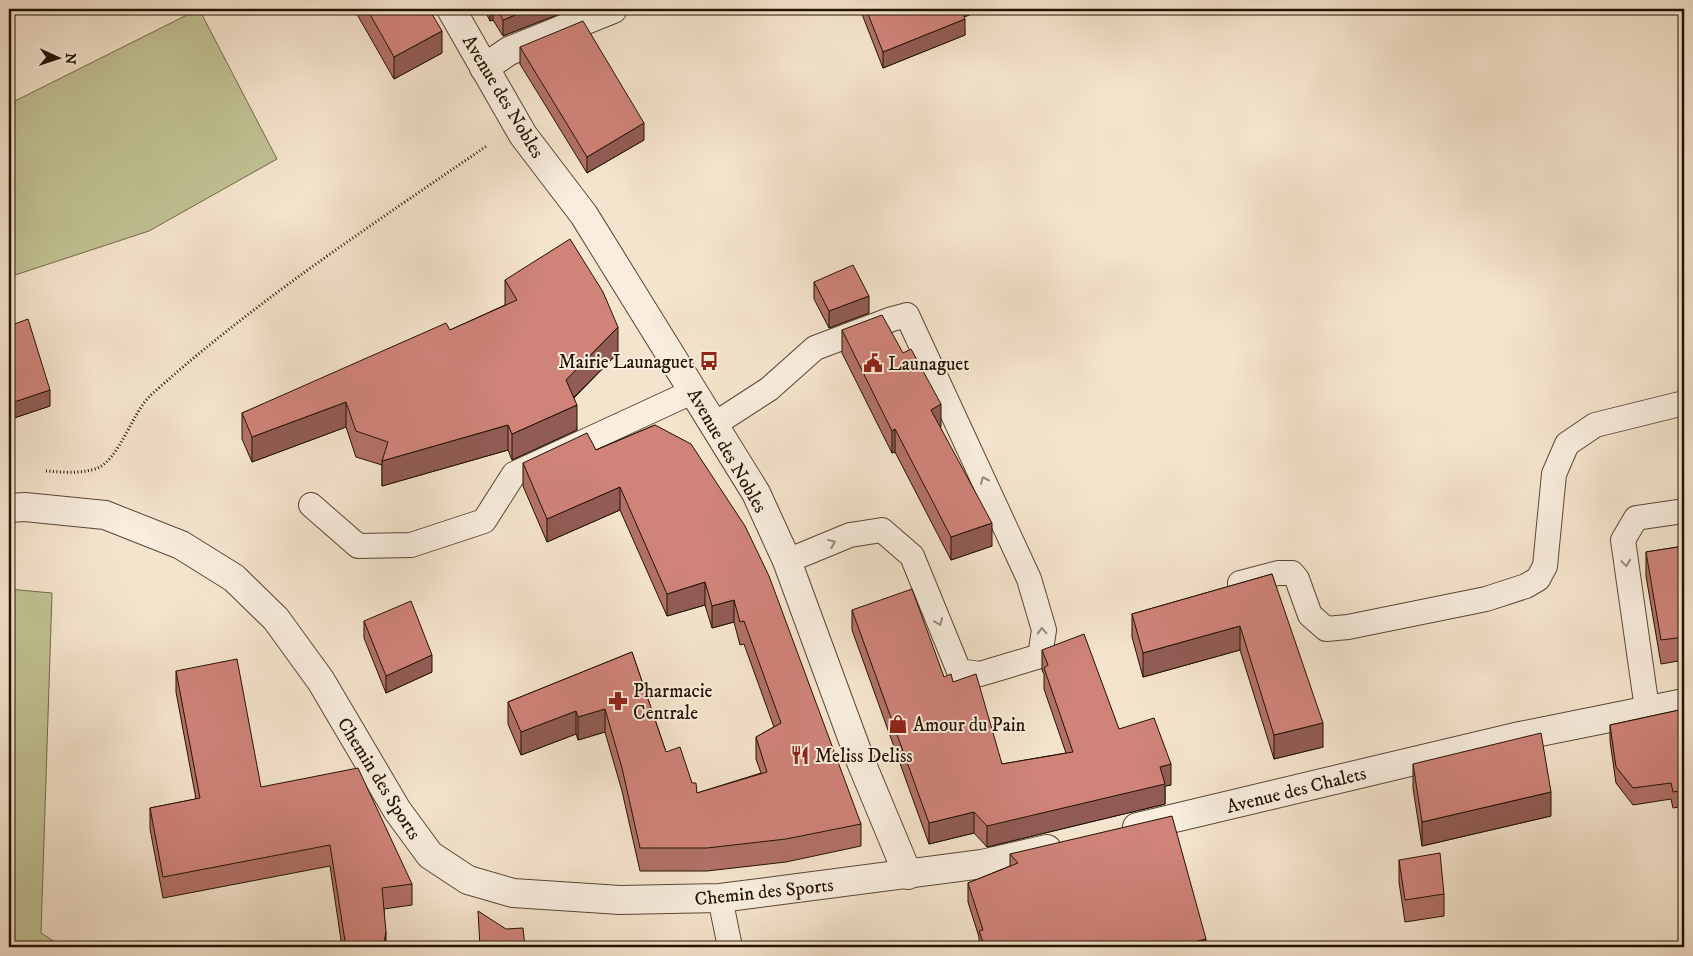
<svg xmlns="http://www.w3.org/2000/svg" width="1693" height="956" viewBox="0 0 1693 956" font-family="'IM FELL DW Pica',serif">
<style>
.green{fill:#c1c294;stroke:#726a4a}
.lines{fill:none;stroke-linecap:round;stroke-linejoin:round}
.service-casing{stroke:#584634;stroke-width:26}
.minor-casing{stroke:#584634;stroke-width:30}
.tertiary-casing{stroke:#584634;stroke-width:30}
.path{stroke:#231201;stroke-width:3;stroke-dasharray:1 2.5;stroke-linecap:butt}
.service{stroke:#f8edde;stroke-width:24}
.minor{stroke:#f8edde;stroke-width:28}
.tertiary{stroke:#f8edde;stroke-width:28}
.wall{fill:#b27168;stroke:#231201}
.shaded-wall{fill:#915c55;stroke:#231201}
.building{fill:#cf8379;stroke:#231201}
.oneway{stroke:#988a7b}
.labels{text-anchor:middle;stroke-width:4;stroke-linejoin:round;paint-order:stroke}
.street-label{font-size:19px;fill:#231201;stroke:#f8edde}
.poi-label{font-size:19px;fill:#231201;stroke:#f8edde;text-anchor:start}
</style>
<rect width="100%" height="100%" fill="#f5e4cd"/>
<filter id="stains"><feTurbulence type="fractalNoise" baseFrequency=".004" numOctaves="4"/><feColorMatrix values="0 0 0 0 .2 0 0 0 0 .09 0 0 0 0 .02 0 0 0 .5 -.17"/></filter>
<radialGradient id="worn" r=".72"><stop offset=".6" stop-color="#630" stop-opacity="0"/><stop offset="1" stop-color="#630" stop-opacity=".3"/></radialGradient>
<!-- green -->
<g class="green">
<polygon points="199,9 277,159 149,231 9,277 9,104"/>
<polygon points="9,589 52,593 41,933 63,947 9,947"/>
</g>
<g class="lines">
<!-- service casing -->
<g class="service-casing">
<g id="service">
<polyline points="715,424 769,389 815,348 892,319 907,315 1029,579 1044,630 1040,656 980,674 959,671 912,556 882,530 850,535 787,561"/>
<polyline points="311,505 358,546 411,545 484,521 514,474 694,391"/>
<polyline points="1240,583 1278,573 1292,573 1297,579 1310,615 1326,629 1348,627 1486,599 1526,586 1538,579 1545,566 1554,474 1567,444 1595,425 1684,403"/>
<polyline points="1647,709 1623,540 1636,518 1684,511"/>
<polyline points="720,898 730,947"/>
</g>
</g>
<!-- minor casing -->
<g class="minor-casing">
<polyline id="minor" points="484,68 509,51 613,9"/>
</g>
<!-- tertiary casing -->
<g class="tertiary-casing">
<g id="tertiary">
<polyline points="451,9 523,135 584,215 756,493 787,561 861,762 908,875"/>
<polyline points="9,508 25,507 105,515 181,545 234,578 276,619 321,681 397,810 430,855 468,880 513,893 620,900 720,898 982,864 1047,849"/>
<polyline points="1137,827 1515,737 1684,703"/>
</g>
</g>
<!-- path -->
<path class="path" d="M46,471C62,472 79,474 95,469C119,462 132,412 151,395C255,301 372,225 488,145"/>
<!-- service -->
<use href="#service" class="service"/>
<!-- minor -->
<use href="#minor" class="minor"/>
<!-- tertiary -->
<use href="#tertiary" class="tertiary"/>
</g>
<!-- wall -->
<g class="wall">
<polygon points="354,9 429,9 442,53 394,79"/>
<polygon points="484,9 567,9 567,11 503,36 493,20 490,21"/>
<polygon points="860,9 984,9 964,17 965,35 883,68"/>
<polygon points="520,47 644,140 587,173 520,64"/>
<polygon points="505,280 618,353 574,398 577,430 512,460 508,450 382,486 382,465 356,457 346,427 252,462 242,439 242,413 450,330 505,305"/>
<polygon points="814,282 869,313 829,328 814,299"/>
<polygon points="9,326 50,406 11,419 9,411"/>
<polygon points="842,330 941,427 940,427 992,546 951,560 895,452 892,453 842,353"/>
<polygon points="655,425 861,824 861,846 786,862 707,871 640,871 622,791 605,732 578,740 576,734 521,755 508,724 508,702 632,652 666,752 692,783 697,793 761,773 756,759 756,737 774,727 744,644 740,645 734,622 712,628 705,605 667,616 620,510 547,542 523,486 523,463 596,450"/>
<polygon points="1684,546 1684,660 1661,664 1646,576 1646,552"/>
<polygon points="1272,574 1323,747 1274,759 1240,650 1143,677 1132,637 1132,614"/>
<polygon points="852,610 944,677 953,682 1002,764 1066,753 1044,689 1044,674 1042,670 1042,650 1119,729 1171,785 1165,786 1165,804 987,847 974,833 929,844 852,630"/>
<polygon points="364,621 432,672 386,693 364,638"/>
<polygon points="176,671 261,787 412,884 412,905 384,909 386,947 342,947 330,866 163,898 150,829 150,808 196,799 176,692"/>
<polygon points="1684,709 1684,806 1673,808 1671,799 1633,805 1616,783 1610,741 1610,725"/>
<polygon points="1413,764 1551,816 1422,846 1413,788"/>
<polygon points="1010,854 1206,947 979,947 979,937 968,902 968,883 1010,866"/>
<polygon points="1399,860 1444,894 1444,916 1405,922 1399,882"/>
</g>
<!-- shaded-wall -->
<g class="shaded-wall">
<polygon points="490,9 493,9 493,20 490,21"/>
<polygon points="530,9 567,9 567,11 503,36 503,20"/>
<polygon points="959,9 984,9 959,19"/>
<polygon points="965,19 965,35 883,68 883,52"/>
<polygon points="442,31 442,53 394,79 394,57"/>
<polygon points="644,123 644,140 587,173 587,157"/>
<polygon points="869,296 869,313 829,328 829,311"/>
<polygon points="618,327 618,353 566,405 566,380"/>
<polygon points="50,390 50,406 11,419 11,403"/>
<polygon points="346,402 346,427 252,462 252,437"/>
<polygon points="941,404 941,427 931,433 931,410"/>
<polygon points="577,405 577,430 512,460 512,434"/>
<polygon points="508,425 508,450 382,486 382,461"/>
<polygon points="895,429 895,452 892,453 892,431"/>
<polygon points="620,487 620,510 547,542 547,519"/>
<polygon points="992,523 992,546 951,560 951,537"/>
<polygon points="705,582 705,605 667,616 667,594"/>
<polygon points="734,600 734,622 712,628 712,606"/>
<polygon points="1240,626 1240,650 1143,677 1143,653"/>
<polygon points="432,655 432,672 386,693 386,676"/>
<polygon points="605,709 605,732 578,740 578,717"/>
<polygon points="576,711 576,734 521,755 521,732"/>
<polygon points="1323,723 1323,747 1274,759 1274,735"/>
<polygon points="1171,764 1171,785 1165,786 1165,804 987,847 987,826 1160,767"/>
<polygon points="1551,792 1551,816 1422,846 1422,822"/>
<polygon points="974,812 974,833 929,844 929,823"/>
<polygon points="386,932 386,947 383,947"/>
<polygon points="1206,939 1206,947 1173,947"/>
</g>
<!-- building -->
<g class="building">
<polygon points="367,9 429,9 442,31 394,57"/>
<polygon points="497,9 530,9 503,20"/>
<polygon points="866,9 961,9 965,19 883,52"/>
<polygon points="583,21 644,123 587,157 520,47"/>
<polygon points="570,239 603,292 618,327 566,380 577,405 512,434 508,425 382,461 388,442 356,431 346,402 252,437 242,413 446,323 450,330 517,300 505,280"/>
<polygon points="853,265 869,296 829,311 814,282"/>
<polygon points="882,315 903,353 911,349 941,404 931,410 992,523 951,537 895,429 892,431 842,330"/>
<polygon points="28,319 50,390 11,403 9,396 9,326"/>
<polygon points="655,425 691,444 745,526 769,576 861,824 786,839 707,848 640,848 622,768 605,709 578,717 576,711 521,732 508,702 632,652 666,752 680,747 692,783 696,783 697,793 767,772 756,737 781,723 744,621 740,622 734,600 712,606 705,582 667,594 620,487 547,519 523,463 587,433 596,450"/>
<polygon points="1684,546 1684,637 1661,640 1646,552"/>
<polygon points="1272,574 1323,723 1274,735 1240,626 1143,653 1132,614"/>
<polygon points="912,589 944,677 951,674 953,682 976,674 1002,764 1073,752 1044,668 1048,665 1042,650 1084,634 1119,729 1154,718 1171,764 1160,767 1165,784 987,826 974,812 929,823 852,610"/>
<polygon points="411,601 432,655 386,676 364,621"/>
<polygon points="237,659 261,787 358,768 412,884 382,888 386,932 383,947 346,947 330,845 163,877 150,808 200,798 176,671"/>
<polygon points="1684,709 1684,790 1673,792 1671,783 1633,788 1616,767 1610,725"/>
<polygon points="1541,733 1551,792 1422,822 1413,764"/>
<polygon points="1172,816 1206,939 1173,947 985,947 979,931 983,930 968,883 1018,863 1010,854"/>
<polygon points="1440,853 1444,894 1405,900 1399,860"/>
<polygon points="478,911 506,929 523,928 525,947 480,947"/>
</g>
<!-- one-way arrows -->
<defs><path id="oneway-chevron" d="M-2-3.5L2.5 0L-2 3.5" fill="none" stroke-width="1.6" stroke-linecap="round" stroke-linejoin="round" transform="scale(1.25)"/></defs>
<g class="oneway">
<use href="#oneway-chevron" transform="translate(984 480) rotate(-114)"/>
<use href="#oneway-chevron" transform="translate(832 543) rotate(-22)"/>
<use href="#oneway-chevron" transform="translate(1626 563) rotate(82)"/>
<use href="#oneway-chevron" transform="translate(939 622) rotate(67)"/>
<use href="#oneway-chevron" transform="translate(1042 631) rotate(-92)"/>
</g>
<!-- icons -->
<defs>
<g id="bus-bare" transform="scale(1.5)"><path d="M-5-6H5V4H4V6H2V4H-2V6H-4V4H-5ZM-3.5-4V0h7V-4ZM-3.5 1.2v1.5H-2V1.2ZM2 1.2v1.5H3.5V1.2Z" fill="#8f2418" stroke="#f8edde" stroke-width="2.5" paint-order="stroke"/></g>
<g id="civic-bare" transform="scale(1.5)"><path d="M-.6-6.5H3V-4.5H.6V-3L4-1V1h2V6H-6V1h2V-1L-.6-3ZM-1.2 2.5V6h2.4V2.5Z" fill="#8f2418" stroke="#f8edde" stroke-width="2.5" paint-order="stroke"/></g>
<g id="pharmacy-bare" transform="scale(1.5)"><path d="M-2-6h4v4h4v4h-4v4h-4v-4h-4v-4h4Z" fill="#8f2418" stroke="#f8edde" stroke-width="2.5" paint-order="stroke"/></g>
<g id="shop-bare" transform="scale(1.5)"><path d="M-5-2.5h2.3a2.7 3.5 0 0 1 5.4 0H5L5.5 6h-11ZM-1.5-2.5h3a1.5 2.3 0 0 0-3 0Z" fill="#8f2418" stroke="#f8edde" stroke-width="2.5" paint-order="stroke"/></g>
<g id="restaurant-bare" transform="scale(1.5)"><path d="M-5-6h1v4h1v-4h1v4h1v-4h1v5L-1.5 .5V6h-2V.5L-5-1ZM5-6V6H3V1.5H1.5Q1.5-4 5-6Z" fill="#8f2418" stroke="#f8edde" stroke-width="2.5" paint-order="stroke"/></g>
</defs>
<g fill-rule="evenodd">
<use href="#bus-bare" x="709" y="361"/>
<use href="#civic-bare" x="873" y="363"/>
<use href="#pharmacy-bare" x="618" y="701"/>
<use href="#shop-bare" x="898" y="724"/>
<use href="#restaurant-bare" x="800" y="755"/>
</g>
<g class="labels">
<!-- street labels -->
<g class="street-label">
<text transform="translate(504 96) rotate(59)" y="7">Avenue des Nobles</text>
<text transform="translate(728 450) rotate(60)" y="7">Avenue des Nobles</text>
<text transform="translate(380 778) rotate(58)" y="7">Chemin des Sports</text>
<text transform="translate(1296 789) rotate(-14)" y="7">Avenue des Chalets</text>
<text transform="translate(764 891) rotate(-6)" y="7">Chemin des Sports</text>
</g>
<!-- poi labels -->
<g class="poi-label">
<text x="694" y="368" text-anchor="end">Mairie Launaguet</text>
<text x="888" y="370">Launaguet</text>
<text x="633" y="697">Pharmacie<tspan x="633" dy="22">Centrale</tspan></text>
<text x="913" y="731">Amour du Pain</text>
<text x="815" y="762">Meliss Deliss</text>
</g>
</g>
<!-- margin -->
<rect width="1693" height="956" fill="none" stroke="#f5e4cd" stroke-width="30"/>
<rect x="10" y="10" width="1673" height="936" fill="none" stroke="#231201" stroke-width="2.5"/>
<rect x="15" y="15" width="1663" height="926" fill="none" stroke="#231201"/>
<!-- north arrow -->
<g transform="translate(58 58) rotate(93)" stroke="#f8edde" stroke-width="4" paint-order="stroke">
<path d="M0-4L9 19L0 12L-9 19Z" fill="#231201"/>
<text y="-8" font-size="14" font-weight="bold" text-anchor="middle" fill="#231201">N</text>
</g>
<rect width="100%" height="100%" filter="url(#stains)"/>
<rect width="100%" height="100%" fill="url(#worn)"/>
</svg>
